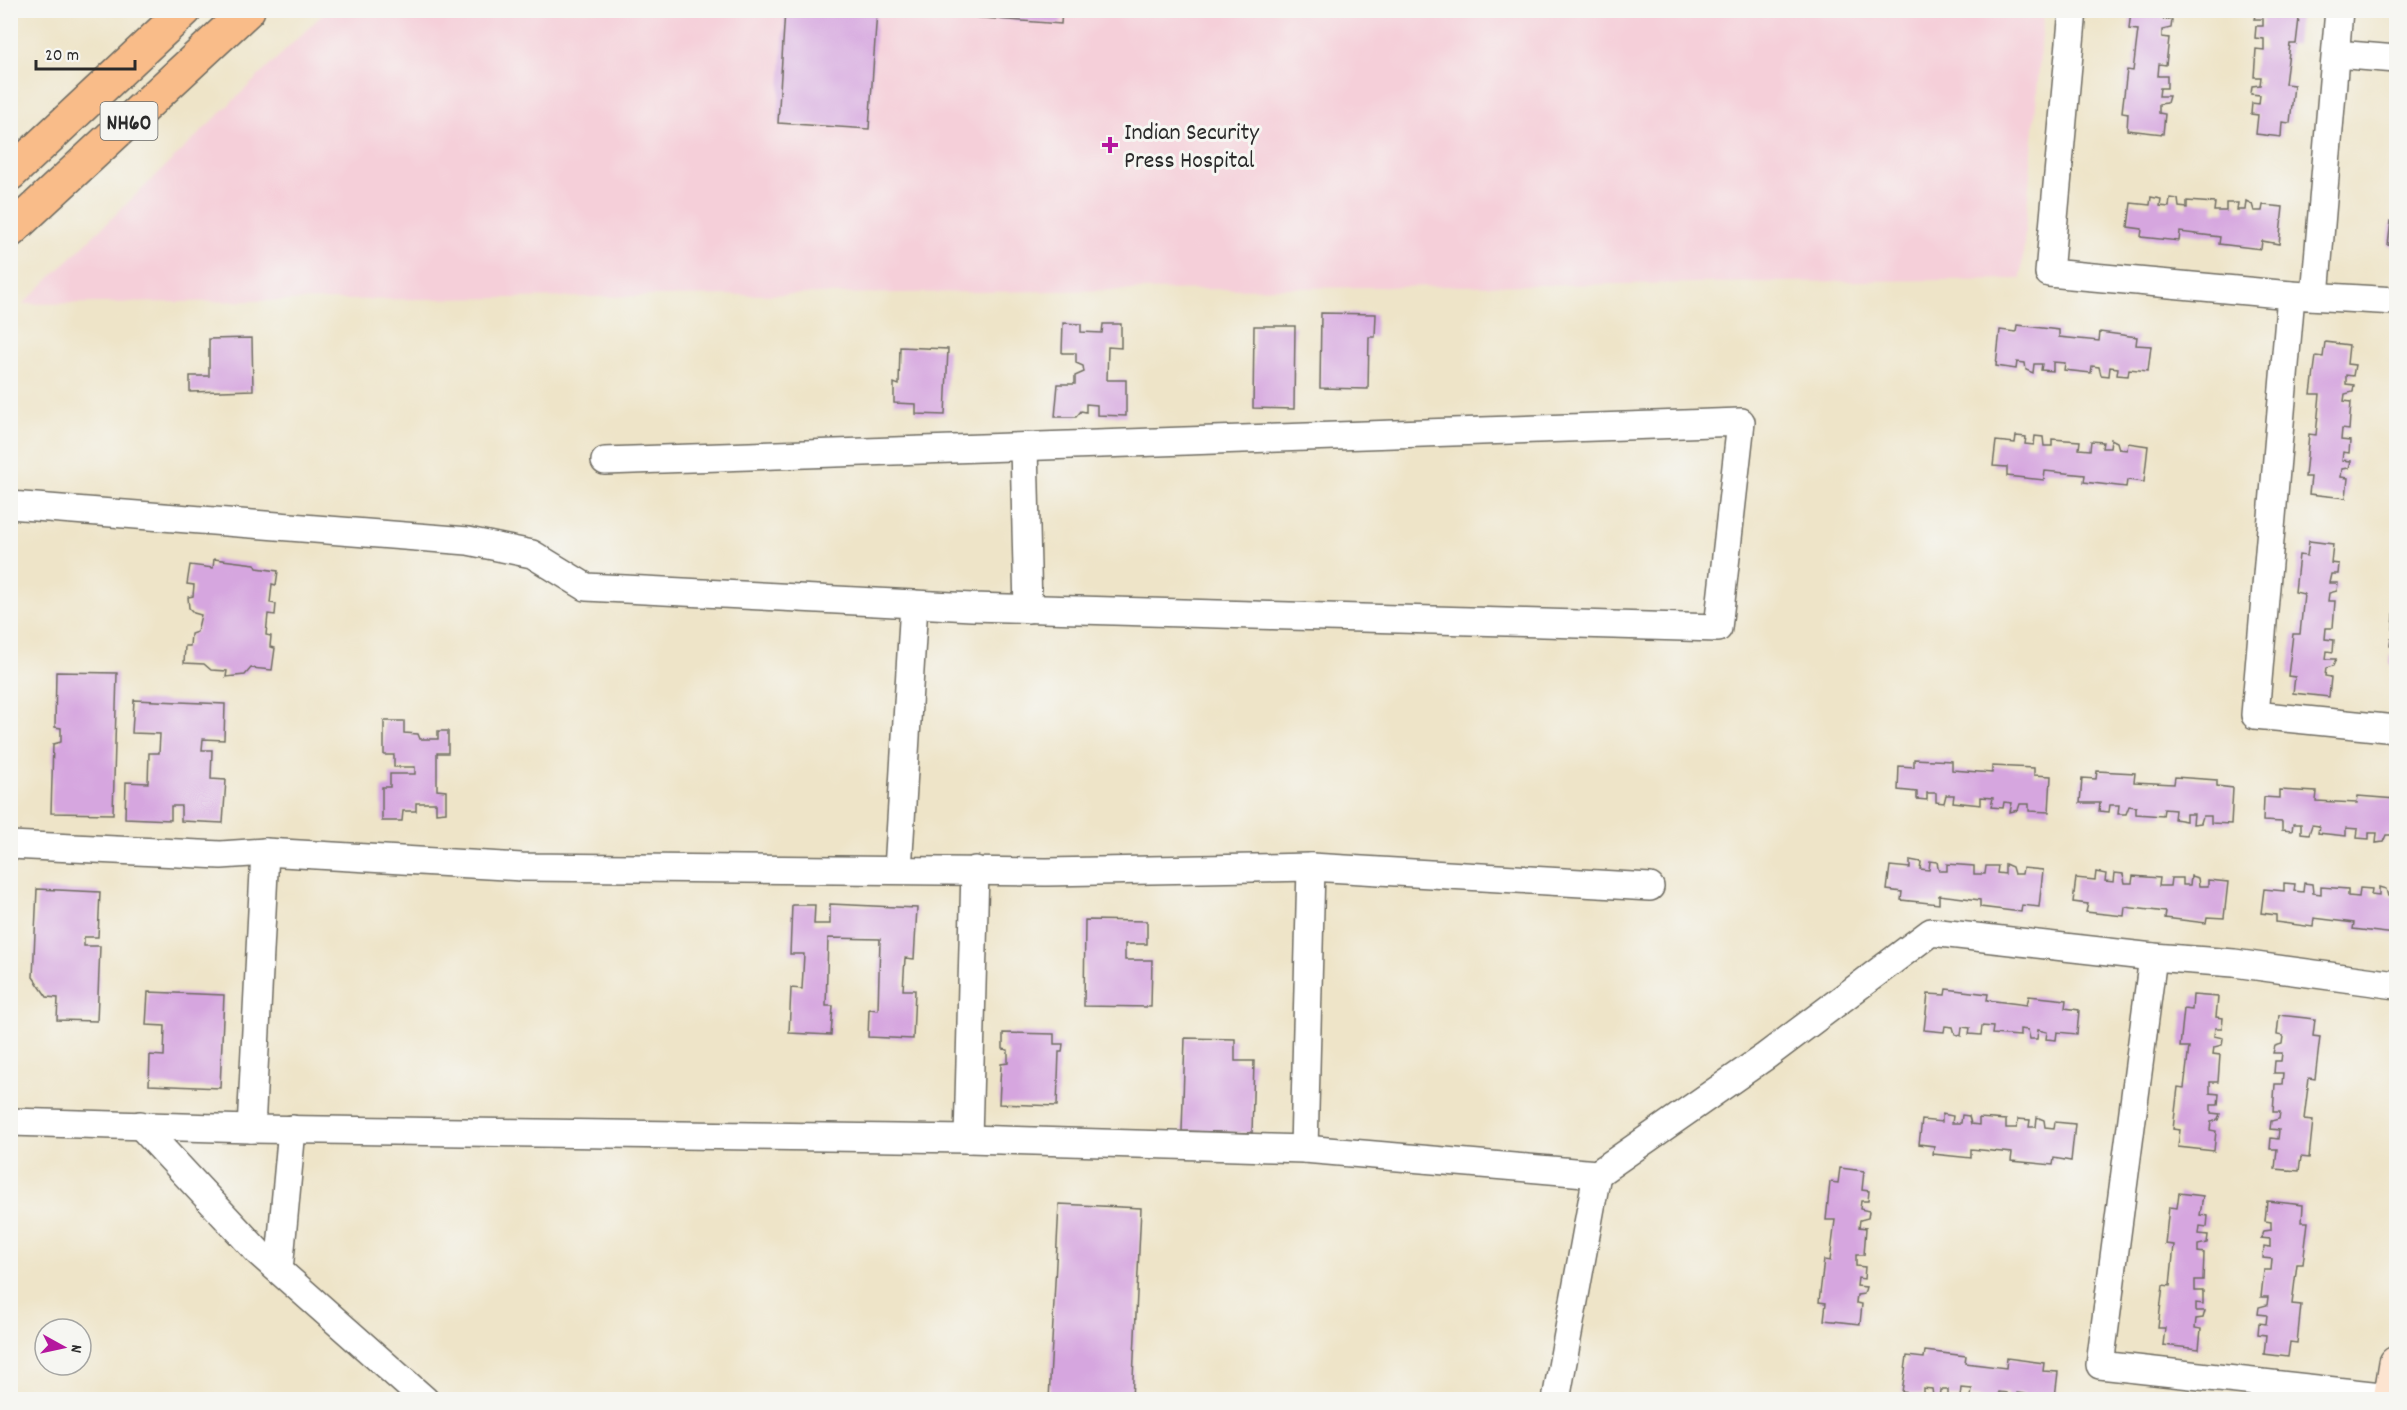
<svg xmlns="http://www.w3.org/2000/svg" width="2407" height="1410" viewBox="0 0 2407 1410" font-family="Dekko,sans-serif">
<style>
.built{fill:#f5cfd9}
.building{fill:#d6a6df}
.lines{fill:none;stroke-linecap:round;stroke-linejoin:round}
.street-casing{stroke:#6f6c62;stroke-width:30}
.secondary-casing{stroke:#6f6c62;stroke-width:36}
.highway-casing{stroke:#6f6c62;stroke-width:36}
.street{stroke:#fff;stroke-width:27}
.secondary{stroke:#fde4d0;stroke-width:33}
.highway{stroke:#f9bc89;stroke-width:33}
.poi-dot{fill:#b5179e;stroke:#f6f6f2;stroke-width:2}
.labels{text-anchor:middle;stroke-width:6;stroke-linejoin:round;paint-order:stroke}
.shield{fill:#f6f6f2;stroke:#686867;stroke-width:1.5}
.shield-label{font-size:22px;font-weight:bold;fill:#2b2b2b}
.poi-label{font-size:24px;fill:#2b2b2b;stroke:#f6f6f2;text-anchor:start}
</style>
<rect width="100%" height="100%" fill="#f6f6f2"/>
<filter id="ink" filterUnits="userSpaceOnUse"><feTurbulence type="fractalNoise" baseFrequency=".0167" numOctaves="2"/><feDisplacementMap in="SourceGraphic" scale="12" xChannelSelector="R" yChannelSelector="G"/><feConvolveMatrix kernelMatrix="1 2 1 2 8 2 1 2 1" color-interpolation-filters="sRGB"/></filter>
<filter id="wash" filterUnits="userSpaceOnUse"><feTurbulence type="fractalNoise" baseFrequency=".008" numOctaves="4" result="noise"/><feDisplacementMap in="SourceGraphic" scale="24" xChannelSelector="R" yChannelSelector="G"/><feGaussianBlur stdDeviation="1.35" result="paint"/><feColorMatrix in="noise" values="0 0 0 0 0 0 0 0 0 0 0 0 0 0 0 0 0 1.4 0 .05"/><feComposite in="paint" operator="in"/></filter>
<g filter="url(#wash)">
<rect width="100%" height="100%" fill="#eee4c8"/>
<!-- built -->
<polygon class="built" points="326,11 2044,11 2021,279 23,304"/>
<g id="blocks">
<!-- building -->
<g class="building">
<polygon points="785,10 877,10 869,129 778,123"/>
<polygon points="882,10 1062,10 1061,24"/>
<polygon points="2131,10 2164,10 2163,19 2172,20 2171,28 2162,30 2162,37 2169,38 2166,65 2159,64 2158,76 2167,76 2167,88 2160,88 2159,96 2169,96 2167,103 2159,104 2159,113 2165,114 2163,134 2127,130 2128,113 2122,112 2127,70 2133,71 2138,30 2129,29"/>
<polygon points="2300,10 2296,44 2290,44 2285,84 2294,85 2290,123 2282,122 2281,137 2256,134 2258,115 2251,114 2252,103 2259,104 2260,95 2251,94 2252,86 2260,85 2261,77 2254,77 2256,49 2264,50 2264,39 2255,38 2256,26 2263,26 2263,19 2254,19 2256,12 2262,10"/>
<polygon points="2151,197 2161,199 2160,206 2169,207 2170,198 2178,199 2179,207 2187,208 2187,201 2215,203 2214,211 2226,211 2226,203 2238,203 2237,210 2245,210 2246,201 2252,204 2254,211 2262,211 2263,205 2283,207 2279,244 2262,241 2261,249 2219,244 2220,237 2180,232 2179,241 2141,237 2142,229 2128,227 2131,203 2150,205"/>
<polygon points="2391,221 2396,221 2396,246 2388,245"/>
<polygon points="1321,313 1376,314 1375,337 1369,337 1368,389 1320,388"/>
<polygon points="1063,323 1081,324 1081,332 1102,333 1103,324 1121,324 1121,348 1108,347 1107,380 1126,380 1126,416 1097,415 1097,405 1086,404 1086,412 1081,411 1076,417 1055,417 1058,384 1075,384 1075,376 1084,372 1083,366 1076,363 1076,353 1062,353"/>
<polygon points="2017,325 2059,330 2059,337 2099,341 2100,332 2137,337 2136,345 2151,346 2148,371 2129,369 2128,376 2117,375 2118,368 2110,367 2109,376 2101,375 2099,367 2092,366 2091,373 2064,370 2065,363 2053,362 2053,371 2041,370 2042,364 2034,364 2033,373 2026,370 2025,363 2017,362 2016,369 1996,366 2000,330 2016,332"/>
<polygon points="1254,326 1295,326 1294,409 1253,408"/>
<polygon points="252,338 253,390 190,392 190,376 209,376 209,339"/>
<polygon points="2325,342 2349,345 2347,364 2355,365 2353,376 2346,375 2346,384 2354,385 2353,392 2345,394 2344,401 2351,402 2349,430 2342,429 2341,440 2350,441 2349,453 2343,452 2342,460 2351,461 2349,468 2342,469 2341,477 2348,478 2346,498 2309,494 2311,477 2305,477 2309,434 2316,435 2320,394 2311,394 2316,356 2323,357"/>
<polygon points="900,347 948,349 945,415 916,414 916,404 894,403 894,383 899,385"/>
<polygon points="2016,436 2026,437 2025,444 2034,445 2035,436 2043,437 2044,446 2052,446 2052,439 2080,441 2079,449 2090,450 2091,441 2103,442 2102,448 2110,448 2111,439 2117,442 2119,449 2127,450 2128,443 2148,446 2144,482 2127,480 2126,487 2084,482 2085,475 2045,471 2044,480 2007,476 2007,467 1993,466 1996,441 2015,443"/>
<polygon points="2309,541 2333,544 2331,563 2339,564 2338,574 2331,574 2329,583 2338,583 2337,591 2329,593 2328,601 2335,601 2333,628 2326,628 2325,639 2334,640 2333,652 2327,651 2326,659 2336,659 2333,666 2326,668 2325,676 2331,677 2329,697 2293,693 2295,677 2288,676 2293,634 2300,634 2304,594 2295,592 2299,555 2307,556"/>
<polygon points="214,559 255,564 257,568 278,571 276,585 272,584 270,603 276,604 275,615 268,614 266,635 271,636 270,647 275,648 272,670 251,668 245,675 226,677 227,671 211,670 204,664 184,663 185,646 190,646 191,634 197,632 201,615 194,613 189,608 188,597 193,596 194,585 187,584 190,565 213,568"/>
<polygon points="2395,603 2396,603 2396,629 2393,629"/>
<polygon points="2396,638 2396,647 2390,646 2391,639"/>
<polygon points="2391,655 2396,656 2396,666 2390,666"/>
<polygon points="56,672 117,673 113,814 51,813 53,744 61,742 61,728 55,727"/>
<polygon points="134,700 225,704 224,740 203,739 202,750 212,750 211,779 226,780 223,823 181,821 181,806 171,806 171,820 125,818 126,782 148,783 149,753 159,753 160,734 132,733"/>
<polygon points="384,721 404,721 404,733 418,734 420,739 438,739 438,731 448,731 448,753 437,753 437,790 446,791 446,812 436,813 436,803 416,803 416,811 403,811 402,821 382,821 382,787 390,787 390,774 415,774 415,767 394,767 394,755 384,755"/>
<polygon points="10,731 15,731 14,755 10,755"/>
<polygon points="1914,759 1952,761 1952,770 1992,773 1992,766 2034,768 2034,775 2051,776 2049,812 2029,811 2029,804 2020,804 2018,810 2010,812 2012,803 2004,802 2003,808 1991,807 1993,798 1981,797 1981,805 1953,802 1954,795 1946,795 1944,803 1936,802 1936,793 1927,793 1927,800 1917,799 1917,792 1898,790 1899,766 1914,767"/>
<polygon points="2097,771 2135,773 2134,782 2174,784 2175,777 2217,780 2217,786 2233,788 2231,824 2211,823 2211,816 2203,816 2201,823 2193,824 2194,814 2186,814 2186,821 2174,819 2175,810 2164,809 2163,816 2136,814 2136,807 2129,806 2126,814 2118,814 2119,805 2110,805 2109,812 2099,811 2100,803 2080,803 2082,778 2096,779"/>
<polygon points="2279,790 2317,792 2316,801 2357,803 2358,796 2396,799 2396,842 2394,842 2394,835 2386,835 2383,842 2376,843 2377,833 2369,833 2369,839 2357,838 2358,829 2346,828 2346,836 2318,833 2319,826 2312,825 2309,834 2301,833 2301,824 2293,824 2292,831 2282,830 2282,822 2263,821 2264,797 2279,798"/>
<polygon points="1910,860 1921,862 1920,869 1929,870 1930,861 1937,862 1939,871 1947,871 1947,864 1974,866 1974,874 1985,874 1986,866 1998,866 1997,873 2005,874 2005,864 2012,867 2014,874 2022,874 2023,868 2043,870 2039,907 2022,905 2021,912 1980,907 1980,900 1939,895 1939,904 1901,900 1902,892 1887,890 1890,866 1910,868"/>
<polygon points="2096,872 2106,874 2105,881 2114,882 2115,873 2123,874 2125,883 2132,883 2133,876 2160,878 2159,886 2170,886 2171,878 2183,878 2183,885 2190,885 2191,876 2198,878 2199,886 2208,886 2208,880 2228,882 2224,918 2207,917 2206,923 2165,918 2166,912 2125,907 2124,916 2086,912 2088,904 2073,902 2076,878 2095,880"/>
<polygon points="2284,883 2295,884 2294,891 2303,892 2304,883 2312,884 2313,893 2321,894 2321,887 2348,889 2348,896 2359,897 2360,888 2372,889 2371,895 2379,896 2379,887 2386,889 2388,896 2396,897 2395,934 2353,929 2354,923 2314,918 2313,927 2276,922 2276,915 2261,913 2264,889 2284,891"/>
<polygon points="37,889 100,892 98,937 84,937 84,946 100,946 97,1021 57,1020 58,998 47,997 33,977"/>
<polygon points="830,904 917,908 914,959 905,958 903,990 915,990 913,1039 868,1037 869,1009 878,1010 880,939 828,938 826,1006 833,1006 831,1035 789,1033 791,988 802,989 804,954 790,954 792,905 815,905 814,924 830,924"/>
<polygon points="1085,920 1147,921 1147,944 1125,944 1125,960 1152,960 1151,1007 1084,1006"/>
<polygon points="1946,989 1988,994 1987,1000 2027,1005 2029,996 2066,1000 2065,1008 2079,1010 2077,1034 2057,1032 2056,1040 2046,1039 2047,1032 2038,1030 2037,1039 2030,1039 2028,1030 2020,1029 2020,1036 1992,1034 1993,1027 1982,1026 1981,1035 1969,1034 1970,1028 1962,1027 1961,1036 1955,1034 1953,1027 1945,1026 1944,1032 1924,1030 1928,994 1945,995"/>
<polygon points="148,992 224,995 220,1088 149,1085 150,1055 164,1056 165,1026 146,1025"/>
<polygon points="2193,995 2218,997 2216,1017 2223,1018 2222,1028 2215,1028 2214,1036 2223,1038 2222,1045 2214,1047 2213,1054 2220,1055 2218,1082 2210,1082 2210,1093 2219,1094 2218,1105 2211,1105 2211,1113 2220,1114 2218,1120 2211,1122 2210,1130 2216,1131 2214,1151 2178,1147 2180,1130 2173,1129 2178,1087 2184,1088 2189,1047 2180,1047 2184,1009 2192,1010"/>
<polygon points="2279,1015 2315,1019 2313,1036 2320,1037 2315,1079 2309,1078 2304,1119 2313,1120 2309,1158 2301,1157 2299,1171 2275,1169 2277,1149 2270,1149 2271,1138 2278,1139 2279,1130 2270,1129 2271,1121 2279,1119 2280,1112 2273,1112 2275,1084 2282,1084 2283,1073 2274,1073 2275,1061 2281,1061 2282,1053 2273,1053 2275,1046 2282,1044 2283,1036 2277,1035"/>
<polygon points="1003,1033 1054,1034 1054,1044 1063,1044 1062,1052 1059,1052 1057,1106 999,1104 1001,1064 1008,1063 1008,1050 1003,1049"/>
<polygon points="1185,1038 1235,1039 1235,1061 1254,1061 1252,1133 1182,1131"/>
<polygon points="1942,1114 1953,1116 1952,1123 1961,1123 1962,1115 1969,1116 1971,1124 1979,1125 1979,1118 2006,1120 2006,1128 2017,1128 2018,1119 2030,1120 2029,1127 2036,1127 2037,1117 2044,1120 2045,1127 2054,1128 2055,1122 2075,1124 2071,1161 2054,1158 2053,1165 2011,1161 2012,1153 1971,1149 1971,1158 1933,1154 1934,1146 1919,1144 1922,1120 1942,1122"/>
<polygon points="1840,1168 1864,1171 1862,1190 1869,1191 1868,1201 1861,1201 1860,1209 1869,1211 1868,1218 1860,1220 1859,1227 1866,1228 1864,1255 1856,1255 1856,1266 1865,1267 1864,1279 1858,1278 1857,1286 1866,1287 1864,1294 1857,1295 1856,1303 1862,1304 1860,1324 1824,1320 1826,1303 1819,1302 1824,1260 1830,1261 1835,1220 1826,1220 1830,1182 1838,1183"/>
<polygon points="2179,1193 2203,1196 2200,1215 2208,1216 2207,1227 2200,1226 2199,1234 2208,1235 2207,1243 2198,1245 2198,1252 2204,1253 2203,1280 2195,1280 2195,1291 2203,1291 2203,1304 2196,1303 2196,1311 2205,1311 2203,1318 2196,1319 2195,1328 2201,1329 2199,1349 2163,1345 2165,1328 2158,1328 2163,1285 2170,1286 2174,1245 2165,1244 2169,1207 2177,1208"/>
<polygon points="2267,1201 2303,1205 2302,1222 2308,1222 2303,1264 2297,1264 2292,1304 2301,1305 2297,1343 2290,1342 2288,1357 2264,1354 2266,1335 2258,1334 2259,1323 2266,1324 2267,1315 2258,1314 2259,1307 2267,1305 2268,1297 2261,1297 2264,1270 2271,1270 2272,1259 2263,1258 2264,1246 2270,1247 2270,1239 2261,1238 2263,1231 2271,1230 2271,1222 2265,1221"/>
<polygon points="1059,1204 1141,1208 1132,1400 1049,1400"/>
<polygon points="1925,1351 1966,1356 1965,1363 2006,1368 2007,1358 2044,1363 2043,1371 2058,1372 2055,1397 2036,1395 2035,1400 2025,1400 2025,1394 2017,1393 2016,1400 2008,1400 2007,1393 1999,1392 1998,1399 1971,1397 1972,1389 1961,1388 1960,1397 1948,1397 1948,1390 1941,1390 1940,1399 1933,1396 1932,1389 1923,1388 1923,1395 1902,1392 1907,1356 1924,1358"/>
</g>
</g>
</g>
<g filter="url(#ink)">
<use href="#blocks" fill-opacity="0" stroke="#6f6c62" stroke-width="1.5"/>
<g class="lines">
<!-- street casing -->
<g class="street-casing">
<g id="street">
<polyline points="2073,10 2049,273 2291,295"/>
<polyline points="2336,54 2396,59"/>
<polyline points="2315,296 2339,10"/>
<polyline points="2396,301 2291,295 2255,715 2396,729"/>
<polyline points="1024,447 1028,609"/>
<polyline points="10,505 468,541 532,554 586,587 972,607 1718,628 1741,422 605,461"/>
<polyline points="10,845 221,855 265,852 522,867 1047,872 1311,867 1650,887"/>
<polyline points="898,870 914,604"/>
<polyline points="2153,957 2100,1365 2390,1397"/>
<polyline points="10,1122 251,1129 968,1139 1304,1149 1597,1174 1766,1056 1931,932 2153,957 2234,963 2396,985"/>
<polyline points="140,1125 258,1252 425,1400"/>
<polyline points="251,1129 265,852"/>
<polyline points="968,1139 975,870"/>
<polyline points="1304,1149 1311,867"/>
<polyline points="279,1270 292,1129"/>
<polyline points="1556,1400 1597,1174"/>
</g>
</g>
<!-- secondary casing -->
<g class="secondary-casing">
<polyline id="secondary" points="2390,1400 2396,1363"/>
</g>
<!-- highway casing -->
<g class="highway-casing">
<g id="highway">
<polyline points="10,174 185,10"/>
<polyline points="10,231 248,10"/>
</g>
</g>
<!-- street -->
<use href="#street" class="street"/>
<!-- secondary -->
<use href="#secondary" class="secondary"/>
<!-- highway -->
<use href="#highway" class="highway"/>
</g>
</g>
<!-- markers -->
<path class="poi-dot" d="M1107 136h6v6h6v6h-6v6h-6v-6h-6v-6h6z"/>
<g class="labels">
<!-- shield labels -->
<rect class="shield" x="100.5" y="102" width="57" height="38" rx="4.5"/>
<g class="shield-label">
<text x="129" y="129">NH60</text>
</g>
<!-- poi labels -->
<g class="poi-label">
<text x="1124" y="139">Indian Security<tspan x="1124" dy="28">Press Hospital</tspan></text>
</g>
</g>
<!-- margin -->
<rect width="2407" height="1410" fill="none" stroke="#f6f6f2" stroke-width="36"/>
<!-- north arrow -->
<g transform="translate(63 1347) rotate(98)"><circle r="28" fill="#f6f6f2" stroke="#a5a5a2" stroke-width="1.5"/>
<path d="M0-4.5L10 22L0 15L-10 22Z" fill="#b5179e"/>
<text y="-9" font-size="16" font-weight="bold" text-anchor="middle" fill="#2b2b2b">N</text>
</g>
<!-- scale -->
<path d="M36 60v9h99v-9" fill="none" stroke="#2b2b2b" stroke-width="3"/>
<text x="45" y="60" font-size="18" fill="#2b2b2b" stroke="#f6f6f2" stroke-width="4.5" paint-order="stroke">20 m</text>
</svg>
